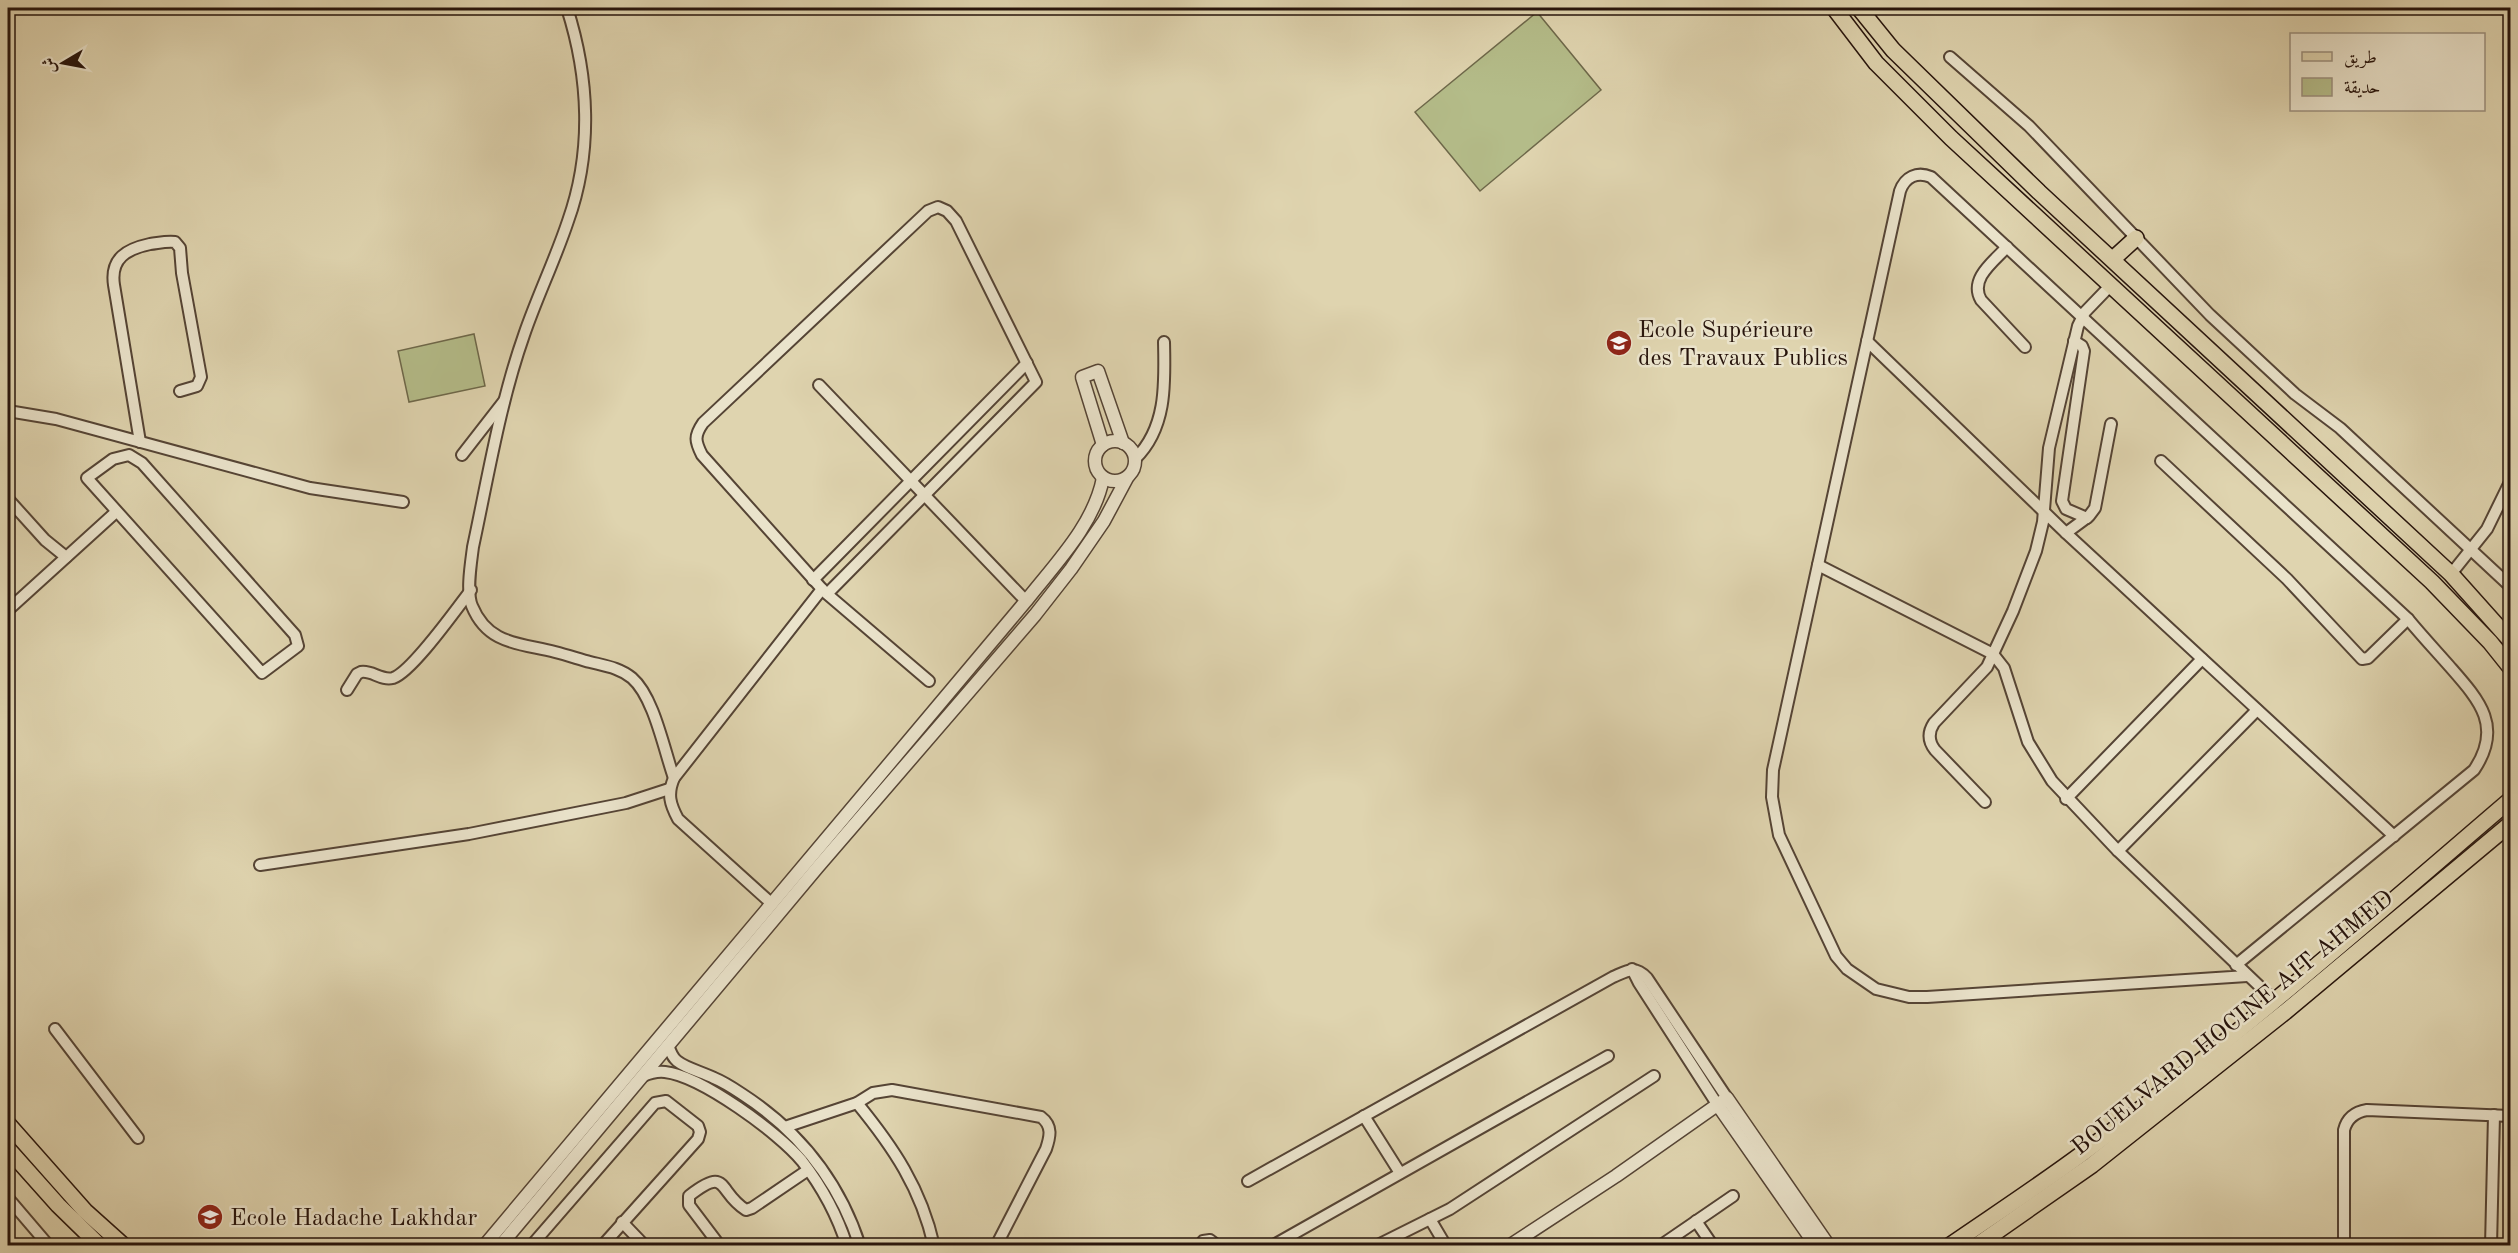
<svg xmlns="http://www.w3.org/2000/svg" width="2518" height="1253" viewBox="0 0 2518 1253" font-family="'Old Standard TT',Amiri,serif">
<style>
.green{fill:#b4bc89;stroke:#6e684a;stroke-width:1.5}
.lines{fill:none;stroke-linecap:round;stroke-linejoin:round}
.minor-casing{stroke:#554435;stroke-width:14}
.tertiary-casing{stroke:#554435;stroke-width:15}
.primary-casing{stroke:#27140c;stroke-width:18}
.minor{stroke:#eae3cb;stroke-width:10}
.tertiary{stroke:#eae3cb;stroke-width:12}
.primary{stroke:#dfd4af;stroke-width:15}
.labels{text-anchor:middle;stroke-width:5;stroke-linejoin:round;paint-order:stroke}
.poi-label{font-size:24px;fill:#27140c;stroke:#eae3cb;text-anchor:start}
.street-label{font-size:24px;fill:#27140c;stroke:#eae3cb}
</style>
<rect width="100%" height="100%" fill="#dfd4af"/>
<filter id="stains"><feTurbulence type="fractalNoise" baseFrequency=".00333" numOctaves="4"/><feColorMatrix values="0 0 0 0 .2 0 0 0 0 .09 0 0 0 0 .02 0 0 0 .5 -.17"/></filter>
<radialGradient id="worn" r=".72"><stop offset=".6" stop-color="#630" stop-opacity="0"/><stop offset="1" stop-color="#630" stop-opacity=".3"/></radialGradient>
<!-- green -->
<g class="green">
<polygon points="1537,12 1601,90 1480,191 1415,112"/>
<polygon points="474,334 485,386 409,402 398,351"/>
</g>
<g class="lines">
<!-- minor casing -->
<g class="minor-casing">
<g id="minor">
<path d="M567,8C589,77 593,151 568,221C555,260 537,297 524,335C500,403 488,477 473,547C471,563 466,592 472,606C488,645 520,643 555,652C567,655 579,659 590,662C606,666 620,668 632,678C654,697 664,750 674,778"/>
<polyline points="1950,57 2029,126 2210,315 2295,394 2340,428 2510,586"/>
<path d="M2007,247C1993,262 1969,279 1981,300L2025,347"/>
<polyline points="1867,341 2066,533 2394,836"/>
<polyline points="2074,341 2082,346 2084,351 2062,501 2066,509 2087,518"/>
<polyline points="819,385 1026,601"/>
<polyline points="8,411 56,419 310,488 403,502"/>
<path d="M140,442L114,285C110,258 127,249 150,244C159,243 166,241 175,242L180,248L182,273L201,377L197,386L180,391"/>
<polygon points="129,455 142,463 295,635 298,646 262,673 87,478 113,459"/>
<polyline points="462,455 504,401"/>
<path d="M1135,459C1167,428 1165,383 1164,342"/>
<polyline points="2161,461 2287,579 2362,659 2368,658 2408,619"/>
<polyline points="8,499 45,540 66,557"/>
<polyline points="2066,533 2089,516 2095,508 2111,424"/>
<polyline points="1818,565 1993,654 2004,668 2028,742 2052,781 2118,851 2275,1001"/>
<polyline points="2451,574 2487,529 2510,482"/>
<polyline points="813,580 1027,363"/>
<path d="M827,594L1036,382L956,221L947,211L938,207L928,211L703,423C694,436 695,441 702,455L822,589L827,594L929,681"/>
<polyline points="8,610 116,512"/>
<path d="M347,690L357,674L361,672C372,670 381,681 393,678C412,672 457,608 471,590"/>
<polyline points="2066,799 2202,659"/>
<path d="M1985,802L1935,750C1928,741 1928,732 1934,723L1987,667L2013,611L2036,551L2043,522L2049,448L2078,326L2085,312L2111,285"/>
<polyline points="2118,851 2257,710"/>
<polyline points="260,865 469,834 626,803 669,789"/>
<path d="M771,903L678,819C670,804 667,794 674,778L822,589"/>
<path d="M2236,965L2474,770C2503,727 2480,701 2451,668C2437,652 2422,636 2408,619L1931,177C1917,171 1905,177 1900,191L1773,770L1772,797L1779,835L1836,956L1847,969L1876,989L1909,997H1927L2247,976"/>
<polyline points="1632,969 1639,983 1717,1104"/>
<polyline points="55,1029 138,1138"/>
<path d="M668,1045C670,1051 672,1057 677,1061C687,1069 703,1072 714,1078C724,1082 733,1088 742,1094C799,1131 839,1181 860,1246"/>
<path d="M643,1076C650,1073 657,1071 665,1072C701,1076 779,1133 802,1161C822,1187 837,1214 847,1246"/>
<path d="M857,1103C893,1147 921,1188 934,1246"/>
<polyline points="1364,1116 1400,1173"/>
<path d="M785,1127L857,1103L873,1093L892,1090L1041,1117C1053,1126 1050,1137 1046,1149L996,1246"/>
<path d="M1248,1181L1613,977C1627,971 1635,965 1647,978L1727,1098"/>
<polyline points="8,1198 49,1246"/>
<polyline points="1430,1219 1446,1246"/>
<polyline points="1696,1221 1713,1246"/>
<polyline points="622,1222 645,1246"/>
<polyline points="531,1246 655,1103 666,1101 698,1126 700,1132 698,1139 602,1246"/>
<path d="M720,1246L689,1205V1196C729,1165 717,1192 746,1210L752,1208L808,1170"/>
<polyline points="1199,1246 1203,1241 1210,1240 1218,1246"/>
<polyline points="1272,1246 1608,1056"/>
<polyline points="1376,1246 1450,1209 1654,1076"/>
<polyline points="1660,1246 1733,1196"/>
<path d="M2344,1246V1130C2347,1118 2355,1112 2367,1110L2510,1116"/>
<polyline points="2491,1246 2494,1115"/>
</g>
</g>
<!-- tertiary casing -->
<g class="tertiary-casing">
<g id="tertiary">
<circle cx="1115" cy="461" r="20"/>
<polyline points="1103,445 1082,377 1098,371 1123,443"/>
<polyline points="1717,1104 1816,1246"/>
<path d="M484,1246L1026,601C1055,564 1094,525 1103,478"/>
<polyline points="500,1246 817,868 1035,615 1071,569 1104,521 1127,478"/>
<polyline points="1509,1246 1616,1176 1727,1098 1829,1246"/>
</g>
</g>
<!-- primary casing -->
<g class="primary-casing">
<g id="primary">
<polyline points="1834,8 1876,63 1951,138 2432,582 2490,642 2510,667"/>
<polyline points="1859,8 1893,50 2039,192 2451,574 2510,640"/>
<polyline points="2113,259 2136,238"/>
<polyline points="8,1124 85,1211 124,1246"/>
<polyline points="8,1149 58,1205 100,1246"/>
<path d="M1949,1246C1994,1215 2040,1185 2083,1153C2231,1042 2370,920 2510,800"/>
<polyline points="1976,1246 2092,1165 2285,1012 2510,824"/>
</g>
</g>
<!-- minor -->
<use href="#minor" class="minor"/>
<!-- tertiary -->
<use href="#tertiary" class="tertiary"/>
<!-- primary -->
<use href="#primary" class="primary"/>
</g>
<!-- icons -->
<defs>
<g id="university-disc" transform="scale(1.35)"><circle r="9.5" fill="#8f2418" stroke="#eae3cb"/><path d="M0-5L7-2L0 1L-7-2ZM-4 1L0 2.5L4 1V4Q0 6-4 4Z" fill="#fff"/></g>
<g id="school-disc" transform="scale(1.35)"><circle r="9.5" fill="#8f2418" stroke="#eae3cb"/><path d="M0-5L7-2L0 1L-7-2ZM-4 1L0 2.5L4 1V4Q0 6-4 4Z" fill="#fff"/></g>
</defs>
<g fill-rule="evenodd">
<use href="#university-disc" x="1619" y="343"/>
<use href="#school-disc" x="210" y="1217"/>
</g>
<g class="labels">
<!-- poi labels -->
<g class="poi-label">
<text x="1638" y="337">Ecole Supérieure<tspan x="1638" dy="28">des Travaux Publics</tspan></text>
<text x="230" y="1225">Ecole Hadache Lakhdar</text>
</g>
<!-- street labels -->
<g class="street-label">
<text transform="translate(2232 1022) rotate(-39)" y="8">BOUELVARD HOCINE AIT AHMED</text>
</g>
</g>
<!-- margin -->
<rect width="2518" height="1253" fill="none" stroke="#dfd4af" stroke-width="30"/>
<rect x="9" y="9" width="2500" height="1235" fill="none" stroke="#27140c" stroke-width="3"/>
<rect x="15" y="15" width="2488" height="1223" fill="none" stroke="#27140c" stroke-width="1.5"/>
<!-- legend -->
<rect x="2290" y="33" width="195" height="78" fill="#eae3cb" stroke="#9c907f" stroke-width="1.5"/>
<rect x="2302" y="52" width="30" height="9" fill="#dfd4af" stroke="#9c907f" stroke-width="1.5"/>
<text x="2344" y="63" font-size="18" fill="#27140c">طريق</text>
<rect x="2302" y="78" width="30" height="18" fill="#b4bc89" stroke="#9c907f" stroke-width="1.5"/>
<text x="2344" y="93" font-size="18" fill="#27140c">حديقة</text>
<!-- north arrow -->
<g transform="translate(63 63) rotate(260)" stroke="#eae3cb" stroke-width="4.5" paint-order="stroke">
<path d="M0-4.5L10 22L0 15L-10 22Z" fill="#27140c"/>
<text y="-9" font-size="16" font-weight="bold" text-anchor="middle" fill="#27140c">ش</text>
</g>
<rect width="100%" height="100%" filter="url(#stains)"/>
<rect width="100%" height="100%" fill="url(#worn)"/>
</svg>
